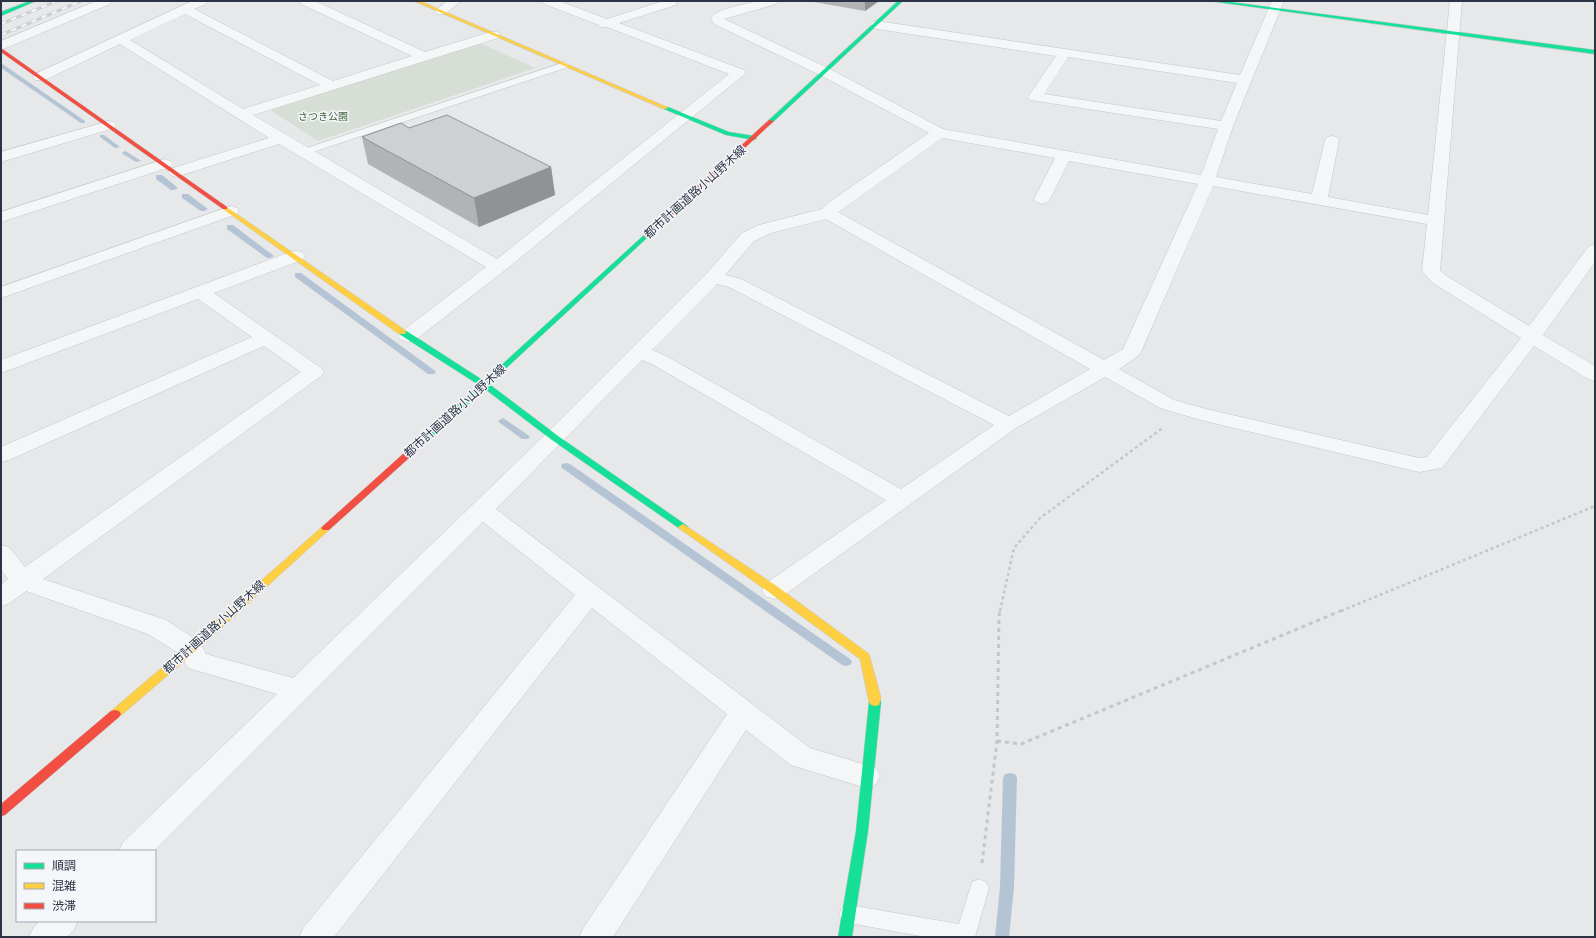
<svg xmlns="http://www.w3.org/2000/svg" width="1596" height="938" viewBox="0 0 1596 938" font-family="'Titillium Web','Noto Sans JP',sans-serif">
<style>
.green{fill:#d6ded6}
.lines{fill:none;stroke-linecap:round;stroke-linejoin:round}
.stream{fill:#b4c4d5;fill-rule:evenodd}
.lane-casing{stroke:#c4c6c8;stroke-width:1}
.street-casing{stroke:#c4c6c8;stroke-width:1}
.fast-casing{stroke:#c4c6c8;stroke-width:1}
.slow-casing{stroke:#c4c6c8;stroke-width:1}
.jam-casing{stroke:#c4c6c8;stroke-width:1}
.path-far1{stroke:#c5c6ca;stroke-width:2.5;stroke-dasharray:3 3;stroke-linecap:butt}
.path{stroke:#c5c6ca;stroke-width:3;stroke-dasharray:4 4;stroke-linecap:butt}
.lane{fill:#f5f6f7;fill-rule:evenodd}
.street{fill:#f5f6f7;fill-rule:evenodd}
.fast{fill:#16e098;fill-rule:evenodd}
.slow{fill:#ffcf43;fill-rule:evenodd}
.jam{fill:#f24e42;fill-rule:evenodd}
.rail-casing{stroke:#cecfd2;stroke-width:3}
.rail{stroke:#f4f6f9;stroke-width:2;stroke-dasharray:5.5;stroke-linecap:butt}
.wall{fill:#b1b3b5}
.shaded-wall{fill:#909294}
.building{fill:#ced0d3;stroke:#909294}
.labels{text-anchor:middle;stroke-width:3;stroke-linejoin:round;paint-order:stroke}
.far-park-label{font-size:10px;fill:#3f6138;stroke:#f4f6f9}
.street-label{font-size:12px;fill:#2b3445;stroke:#f4f6f9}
</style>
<rect width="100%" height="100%" fill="#e6e8ea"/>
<!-- green -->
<polygon class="green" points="480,43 535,68 318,141 270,110"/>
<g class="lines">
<!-- stream -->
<g class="stream">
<polygon points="1,63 85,121 85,123 81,123 1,68"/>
<polygon points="100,135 104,135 120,147 115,148 100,137"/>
<polygon points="125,151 127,152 141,161 136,162 123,154 122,153"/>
<polygon points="156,175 162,175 178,188 174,190 171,190 156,179"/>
<polygon points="182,194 188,194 208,209 204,211 201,211 182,198"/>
<polygon points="227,225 233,225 274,256 270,258 267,258 227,229"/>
<polygon points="295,273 301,273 434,370 436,372 434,374 428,374 295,277"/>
<polygon points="503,418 528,435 530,437 528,439 522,439 500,423 498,421"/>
<polygon points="566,463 570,464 850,659 852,662 850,665 846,666 842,665 562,468 561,466 562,464"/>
<polygon points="1010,773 1015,774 1017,778 1014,887 1009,937 995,937 1000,887 1003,778 1005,774"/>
</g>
<!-- lane casing -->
<g class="lane-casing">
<g id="lane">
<polygon points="565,62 569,65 568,67 307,154 301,154 299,152 301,150"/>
<polygon points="979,879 986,882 989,888 975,937 926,937 849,923 842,920 839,914 842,908 849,905 959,924 972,882"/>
</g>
</g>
<!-- street casing -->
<g class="street-casing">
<g id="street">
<polygon points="96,1 112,1 110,4 1,50 1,41"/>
<path d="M192,1H208L206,4L194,9L333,81L412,56L301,4L299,1H315L425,52L490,32H498L500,35L498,38L253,115L497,259L729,74L607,27H601L599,25L544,4L542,1H559L607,19L663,1H677L676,5L619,23L744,70L746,73L504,271L415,340L408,342L401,340L398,336L401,332L486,267L279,144L182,175L176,177L170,175L168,172L170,169L269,138L120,44L45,80H35L33,77L35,74ZM185,14L320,85L243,109L130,40Z"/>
<polygon points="447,1 461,1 445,14 437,14 435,11"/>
<path d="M758,1H778L776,4L724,19L830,69L943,129L1201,175L1218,129L1030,100L1028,97L1056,56L877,29L873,28L871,25L873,22L877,21L1240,75L1272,1H1284L1233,126L1216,177L1312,194L1325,140L1327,137L1332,136L1337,137L1339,140L1328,197L1428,215L1450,1H1462L1440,270L1445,275L1529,326L1589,246L1595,245V262L1543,335L1595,366V381L1588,379L1534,346L1442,468L1419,472L1201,420L1160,408L1105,377L1016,428L783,596L774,599L765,596L762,590L765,584L886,500L652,364L642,360L496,509L810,748L876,768L880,776L876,784L866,788L791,765L746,730L613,937H579L584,927L727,714L592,608L334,937H299L304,927L575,595L483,522L154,851H119L123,842L277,694L188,668L181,655L148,634L26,591L10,603L1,606V585L8,579L1,570V545L9,547L25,567L301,372L264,346L9,460L1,462V447L252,337L198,299L1,373V360L290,252L296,251L302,252L305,256L302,260L214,293L321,368L324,372L321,376L43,579L166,620L200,642L206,654L293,678L547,433L707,273L742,233L759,225L822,209L828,203L929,133L820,75L714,24L711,18C718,8 747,4 758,1ZM1068,57L1237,83L1221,121L1044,94ZM942,138L1055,158L1034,199L1036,202L1042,204L1048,202L1050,199L1069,161L1198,184L1123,349L1104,360L838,212ZM1213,186L1427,224L1422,271L1433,283L1521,338L1427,457L1419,458L1206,409L1174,400L1119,369L1138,356L1141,352ZM826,219L1090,369L1009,416L741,279L725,275L754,241L771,233ZM717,284L729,287L994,425L901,489L666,356L652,350Z"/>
<polygon points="109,121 114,122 116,125 114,128 1,162 1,152"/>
<polygon points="165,159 170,161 173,164 170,167 1,222 1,212"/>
<polygon points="231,206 237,208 239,211 237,214 1,298 1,287"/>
<polygon points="40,921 78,921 73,931 67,937 29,937 34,927"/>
</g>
</g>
<!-- fast casing -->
<g class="fast-casing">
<g id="fast">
<polygon points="30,1 36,1 1,16 1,12"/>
<polygon points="898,1 903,1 773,122 769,122 769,120"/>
<polygon points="1210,1 1223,1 1595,50 1595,54"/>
<polygon points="664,107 668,107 729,132 754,136 757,138 754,140 726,135 664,109"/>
<polygon points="646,234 649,236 648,237 489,384 558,436 686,525 688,527 686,529 680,529 552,440 485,389 429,440 423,440 422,438 423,436 479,385 399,334 398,332 399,330 405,330 484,381 644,235"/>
<polygon points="875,698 879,699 881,702 868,831 852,937 838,937 856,831 869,702 871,699"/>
</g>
</g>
<!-- slow casing -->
<g class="slow-casing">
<g id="slow">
<polygon points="414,1 420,1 669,108 664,109"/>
<polygon points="225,206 405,330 406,332 405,334 399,334 223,209 223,207"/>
<polygon points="683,524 778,587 869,654 881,698 879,705 875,706 871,705 869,702 860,659 770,593 680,529 678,527"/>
<polygon points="326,525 329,526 331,528 329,530 195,652 119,717 115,718 111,717 109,714 111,711 187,646 323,526"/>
</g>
</g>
<!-- jam casing -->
<g class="jam-casing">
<g id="jam">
<polygon points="1,48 227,207 227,209 223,209 1,52"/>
<polygon points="769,120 774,121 648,237 644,237 644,235"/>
<polygon points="426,435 429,436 430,438 429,440 329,530 323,530 321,528 323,526 423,436"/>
<polygon points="115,710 119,711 121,714 119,717 5,815 1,816 1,804 111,711"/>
</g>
</g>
<!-- path-far1 -->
<g class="path-far1">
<polyline points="1000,611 1014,548 1040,518 1164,427"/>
<polyline points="1341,611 1595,506"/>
</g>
<!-- path -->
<g class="path">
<polyline points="997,741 1021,744 1343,610"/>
<polyline points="982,863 997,741 999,617 1000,610"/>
</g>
<!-- lane -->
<use href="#lane" class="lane"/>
<!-- street -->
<use href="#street" class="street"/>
<!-- fast -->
<use href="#fast" class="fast"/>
<!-- slow -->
<use href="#slow" class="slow"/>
<!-- jam -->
<use href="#jam" class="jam"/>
<!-- rail casing -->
<g class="rail-casing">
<g id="rail">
<polyline points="1,24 57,1"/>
<polyline points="1,35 81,1"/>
</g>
</g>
<!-- rail -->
<use href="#rail" class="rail"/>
</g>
<!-- wall -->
<g class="wall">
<polygon points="814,1 879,1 865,11 814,2"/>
<polygon points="362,137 551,167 555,195 479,227 368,164"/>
</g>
<!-- shaded-wall -->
<g class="shaded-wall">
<polygon points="866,1 879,1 865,11 865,2"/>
<polygon points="551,167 555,195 479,227 474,198"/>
</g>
<!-- building -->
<polygon class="building" points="447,115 551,167 474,198 362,137 401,123 409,128"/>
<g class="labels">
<!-- far-park labels -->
<g class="far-park-label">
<text x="323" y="120">さつき公園</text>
</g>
<!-- street labels -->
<g class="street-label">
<text transform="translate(695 192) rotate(-42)" y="4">都市計画道路小山野木線</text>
<text transform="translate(455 411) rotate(-42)" y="4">都市計画道路小山野木線</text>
<text transform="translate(214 627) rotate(-42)" y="4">都市計画道路小山野木線</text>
</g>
</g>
<!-- border -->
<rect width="1596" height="938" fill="none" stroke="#2b3445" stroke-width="4"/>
<!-- legend -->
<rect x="16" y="850" width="140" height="72" fill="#f4f6f9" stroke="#a4a8b1"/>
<rect x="24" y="863" width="20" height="6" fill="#16e098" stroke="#a4a8b1"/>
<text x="52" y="870" font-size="12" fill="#2b3445">順調</text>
<rect x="24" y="883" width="20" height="6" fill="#ffcf43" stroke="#a4a8b1"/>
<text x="52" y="890" font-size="12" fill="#2b3445">混雑</text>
<rect x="24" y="903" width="20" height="6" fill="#f24e42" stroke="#a4a8b1"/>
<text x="52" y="910" font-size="12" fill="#2b3445">渋滞</text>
</svg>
